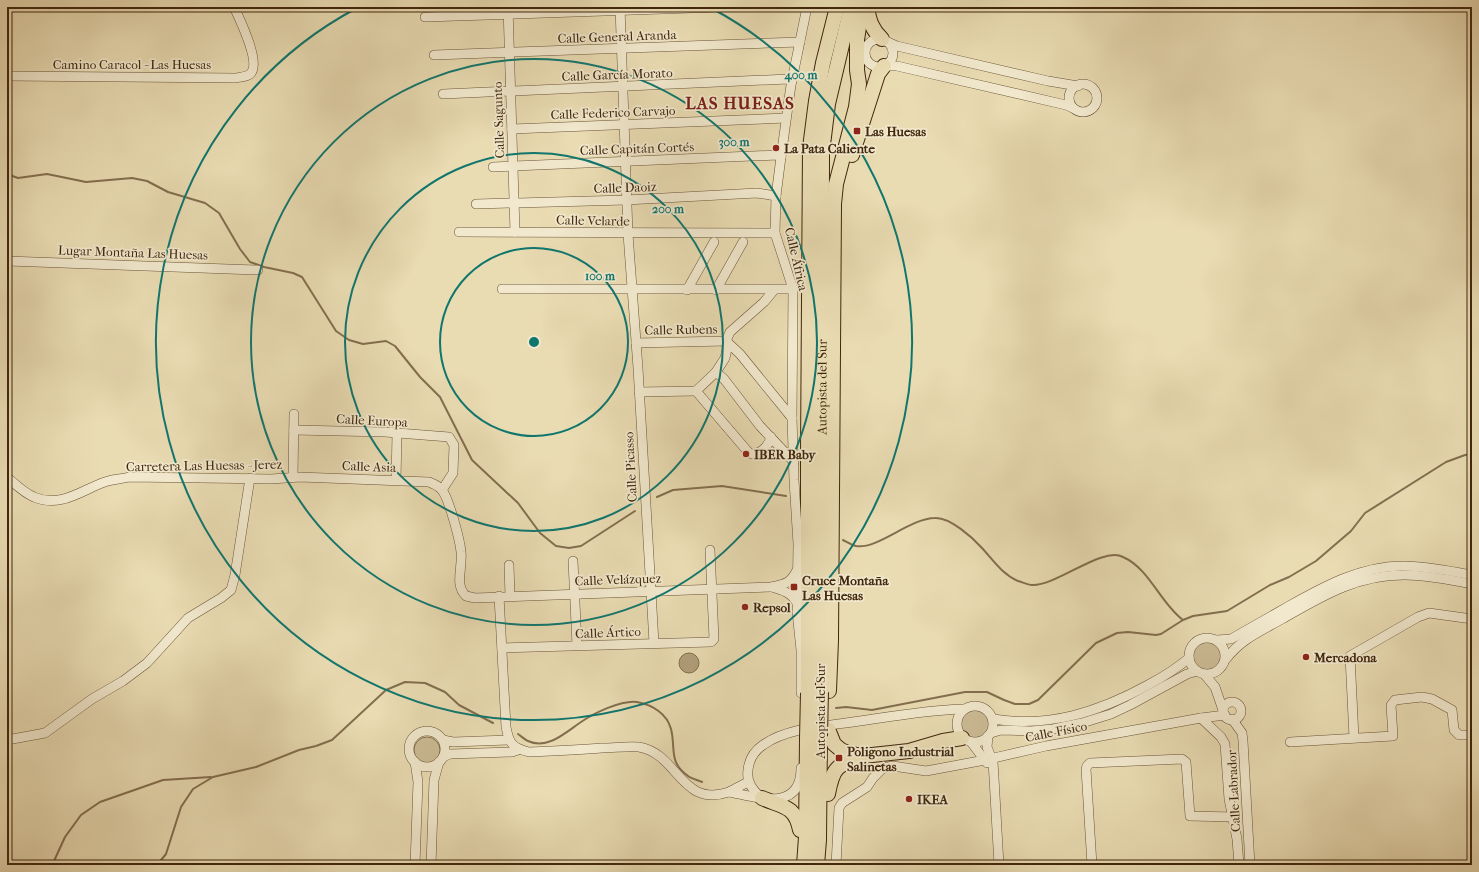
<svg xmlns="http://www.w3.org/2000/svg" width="1479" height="872" viewBox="0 0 1479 872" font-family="'IM FELL French Canon',serif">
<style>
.green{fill:#ccbc96;stroke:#867252}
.water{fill:#b09e7a;stroke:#836e4f}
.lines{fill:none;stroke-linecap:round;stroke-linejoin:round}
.stream{stroke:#836e4f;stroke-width:2}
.minor-casing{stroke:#6a5437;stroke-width:10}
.highway-casing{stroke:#40270e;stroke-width:16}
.minor{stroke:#f1e8cd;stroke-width:9}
.highway{stroke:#e9dbb2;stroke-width:14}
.highway-bridge-casing{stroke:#40270e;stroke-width:16;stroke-linecap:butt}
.highway-bridge{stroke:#e9dbb2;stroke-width:14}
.ring{fill:none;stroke:#0f766e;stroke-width:2}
.poi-dot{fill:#8f2418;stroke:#f1e8cd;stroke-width:1.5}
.labels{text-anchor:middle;stroke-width:3.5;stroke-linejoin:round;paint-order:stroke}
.street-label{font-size:13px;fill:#40270e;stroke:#f1e8cd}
.poi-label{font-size:13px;font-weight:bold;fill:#40270e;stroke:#f1e8cd;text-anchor:start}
.district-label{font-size:17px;font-weight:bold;letter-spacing:1px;fill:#7a1f14;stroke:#f1e8cd}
.centre{fill:#0f766e;stroke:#f1e8cd;stroke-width:2}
.ring-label{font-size:12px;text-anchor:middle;font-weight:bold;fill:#0f766e;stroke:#f1e8cd;stroke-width:3.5;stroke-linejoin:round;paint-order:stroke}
</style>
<rect width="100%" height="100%" fill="#e9dbb2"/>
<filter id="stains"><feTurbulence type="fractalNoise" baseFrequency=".005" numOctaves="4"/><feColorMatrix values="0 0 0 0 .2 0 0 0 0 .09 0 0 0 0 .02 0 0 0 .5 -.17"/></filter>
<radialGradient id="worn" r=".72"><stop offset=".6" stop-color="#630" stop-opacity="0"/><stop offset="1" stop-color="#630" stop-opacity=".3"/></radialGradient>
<!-- green -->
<g class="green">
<circle cx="1207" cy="656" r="14"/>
<circle cx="975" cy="724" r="14"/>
<circle cx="427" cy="750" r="13"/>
</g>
<!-- water -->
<circle class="water" cx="689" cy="663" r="10"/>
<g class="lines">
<!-- stream -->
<g class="stream">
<polyline points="7,174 18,178 47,174 86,182 132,178 147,181 168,192 205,203 219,213 240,249 250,262 264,267 293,273 302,277 336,331 349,340 363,344 386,341 395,346 420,377 440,397 472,460 518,503 540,533 556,546 569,548 581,546 635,511"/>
<polyline points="657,497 673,490 722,486 786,496"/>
<path d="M843,540C847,542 852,545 856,546C877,550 910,518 935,518C950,517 973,538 982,548C993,560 1002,574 1018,581C1022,582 1028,585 1032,585C1057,586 1102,546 1123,557C1150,569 1160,603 1183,620"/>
<polyline points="836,708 846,707 872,710 965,692 987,692 1004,700 1015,704 1029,704 1038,700 1096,643 1117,633 1128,632 1156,635 1161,634 1183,620 1193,616 1227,611 1270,585 1289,577 1316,561 1351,531 1365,513 1446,462 1465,455 1472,454"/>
<path d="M518,734C521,736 525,740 528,741C548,750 566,732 581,722C594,713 621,700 637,702C653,705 667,714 671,729C676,748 668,762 688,776C692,779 698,780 702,782"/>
<polyline points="51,865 54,861 65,837 81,815 100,802 163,780 211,777"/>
<polyline points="157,865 166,854 181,807 193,789 213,777 256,767 299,750 316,746 332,740 386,690 405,682 425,683 445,692 459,705 493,723"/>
</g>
<!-- minor casing -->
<g class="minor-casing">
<g id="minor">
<polyline points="508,7 515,232"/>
<polyline points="620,7 628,234 638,368 654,643"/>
<polyline points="425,17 721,7"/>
<circle cx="879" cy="53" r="14"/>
<polyline points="888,42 897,46 1048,81 1078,86"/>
<polyline points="434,55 800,42"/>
<polyline points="884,66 897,66 1066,105 1073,108"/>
<path d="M7,76L235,78C240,77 247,77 250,74C262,64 239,18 234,7"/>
<circle cx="1083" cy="98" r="14"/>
<polyline points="443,94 788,79 792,81"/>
<polyline points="512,129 786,118"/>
<polyline points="493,167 777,155 781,157"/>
<polyline points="476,204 626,200 757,193 776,196"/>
<polyline points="459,232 775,233"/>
<polyline points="7,261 258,270"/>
<polyline points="502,289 793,289"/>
<polyline points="687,290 714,242"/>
<polyline points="716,290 743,242"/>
<polyline points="726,341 740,354 792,418"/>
<polyline points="636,343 726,341"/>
<polyline points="716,372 724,379 760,426 794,462"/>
<polyline points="696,391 716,372 725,358 727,349 726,341 730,332 764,302 774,290"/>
<path d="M696,391L749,453C758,457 769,446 771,437"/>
<polyline points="639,392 696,391"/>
<polyline points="294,430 385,432 449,437 454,445 453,473 442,490"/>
<path d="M7,477C15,484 24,493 34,497C62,509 84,488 108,481C115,479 122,479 129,477L271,479L300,477L429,482C434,484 439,486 442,490C449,499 460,540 461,552C463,567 454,585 466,596L475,598L771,587C785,584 790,584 797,570"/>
<polyline points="293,477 294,414"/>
<polyline points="396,480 397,434"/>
<polyline points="573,561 577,645"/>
<polyline points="509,565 510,596"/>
<path d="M772,587C782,590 792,593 797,603"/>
<path d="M499,596L506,727C509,744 513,748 529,752C554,751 578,750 602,748C614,748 627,746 639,747C679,754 680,808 729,792C735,789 742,785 748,782"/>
<circle cx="1207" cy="656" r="18"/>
<path d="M1217,640L1231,639C1250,628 1270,617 1289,606C1325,586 1361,566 1403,566C1426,566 1449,571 1472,575"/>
<polyline points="502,648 711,642 714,639 710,550"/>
<path d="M1226,659C1241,639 1261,631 1282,619C1322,596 1358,574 1406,575C1428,575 1450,580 1472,584"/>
<polyline points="1204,674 1215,687 1223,710"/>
<polyline points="801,693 801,650 797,612 798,544 794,480 792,418 793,289 775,233 776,196 781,157 791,85 807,7"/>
<circle cx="1232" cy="711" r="9"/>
<circle cx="975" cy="724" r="18"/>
<polyline points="1201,718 1221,737 1225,744 1229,799 1237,839 1239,865"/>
<path d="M993,719C1049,728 1099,712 1148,685C1163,677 1176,669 1189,658"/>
<polyline points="1232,719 1242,733 1243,741 1250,865"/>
<circle cx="427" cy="749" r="18"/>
<polyline points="991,733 1001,730 1031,731 1053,729 1082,723 1111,714 1130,705 1187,674 1197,671"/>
<polyline points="988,736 987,747 993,762 994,778 999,865"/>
<polyline points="1354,738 1350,656 1418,617 1429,613 1472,619"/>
<polyline points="7,740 45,733 92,699 123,681 147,663 188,618 221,598 231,590 235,575 250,478"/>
<polyline points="443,740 453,742 508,740"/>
<polyline points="971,742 987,763"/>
<polyline points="1290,742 1393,736 1391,705 1395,700 1422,697 1432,699 1452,710 1454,730 1459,735 1472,735"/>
<polyline points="443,757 450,754 512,752 518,750"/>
<path d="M729,792C756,797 801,813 801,768"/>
<path d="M762,798C753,791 746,782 748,770C749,760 754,751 763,745C788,727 829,726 860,721C894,716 928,710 963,709"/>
<polyline points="415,865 418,782 415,762"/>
<polyline points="431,865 434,780 439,762"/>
<polyline points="836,865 839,808 842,803 867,787 873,778 883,768 893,766 926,771 985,760 1046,746 1201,718 1225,715"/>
<polyline points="1092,865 1086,769 1087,766 1090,763 1182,759 1186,762 1190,816 1234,817"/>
</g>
</g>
<!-- highway casing -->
<g class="highway-casing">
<g id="highway">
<path d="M867,7C869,20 872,30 882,39"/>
<polyline points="852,155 878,74 884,66"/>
<path id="s1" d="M821,673L822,153L828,104L851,7"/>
<polyline points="829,691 831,640 834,204 836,184 856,107 859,84 857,70 857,40 862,7"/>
<polyline points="808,693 808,453 810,148 816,101 823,63 837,7"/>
<polyline points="828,729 834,744 841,750 850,754 863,756 909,751 943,741 962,738"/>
<path d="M828,794C833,767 837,764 863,758"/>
<path d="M762,798C782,807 795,805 800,830"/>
<polyline points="804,865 806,837 807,739"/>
<polyline points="817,865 819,840 820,736"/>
</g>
</g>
<!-- minor -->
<use href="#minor" class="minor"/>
<!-- highway -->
<use href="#highway" class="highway"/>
<!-- highway-bridge casing -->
<g class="highway-bridge-casing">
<g id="highway-bridge">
<polyline points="820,736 821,692"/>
<polyline points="807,739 808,693"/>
</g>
</g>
<!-- highway-bridge -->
<use href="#highway-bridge" class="highway-bridge"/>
</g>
<!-- distance rings -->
<g class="ring">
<circle cx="534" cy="342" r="94"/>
<circle cx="534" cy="342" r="189"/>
<circle cx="534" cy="342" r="283"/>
<path d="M711 8A378 378 0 1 1 357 8"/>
</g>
<!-- markers -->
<g class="poi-dot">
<rect x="853" y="127" width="8" height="8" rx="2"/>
<circle cx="776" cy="148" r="4"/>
<circle cx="746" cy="454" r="4"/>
<rect x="790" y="583" width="8" height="8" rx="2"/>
<circle cx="745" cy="607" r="4"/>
<circle cx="1306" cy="657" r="4"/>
<rect x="835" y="754" width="8" height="8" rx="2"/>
<circle cx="909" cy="799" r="4"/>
</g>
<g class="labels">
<!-- street labels -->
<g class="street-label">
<text transform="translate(617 36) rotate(-2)" y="5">Calle General Aranda</text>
<text x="132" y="69">Camino Caracol - Las Huesas</text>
<text transform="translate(617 74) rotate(-2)" y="5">Calle García Morato</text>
<text transform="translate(613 112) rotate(-2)" y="5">Calle Federico Carvajo</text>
<text transform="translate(498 120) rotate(-92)" y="5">Calle Sagunto</text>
<text transform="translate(637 148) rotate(-2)" y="5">Calle Capitán Cortés</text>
<text transform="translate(625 187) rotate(-2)" y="5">Calle Daoiz</text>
<text transform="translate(593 220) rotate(1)" y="5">Calle Velarde</text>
<text transform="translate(133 252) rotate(2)" y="5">Lugar Montaña Las Huesas</text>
<text transform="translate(797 259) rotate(77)" y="5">Calle África</text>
<text transform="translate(681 329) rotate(-1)" y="5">Calle Rubens</text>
<text dy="5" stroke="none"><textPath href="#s1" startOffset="286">Autopista del Sur</textPath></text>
<text transform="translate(372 420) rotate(3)" y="5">Calle Europa</text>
<text transform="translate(204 465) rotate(-1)" y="5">Carretera Las Huesas - Jerez</text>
<text transform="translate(369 466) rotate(2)" y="5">Calle Asia</text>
<text transform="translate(630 467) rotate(-93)" y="5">Calle Picasso</text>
<text transform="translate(618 579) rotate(-2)" y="5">Calle Velázquez</text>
<text transform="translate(608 632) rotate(-2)" y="5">Calle Ártico</text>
<text transform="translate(820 711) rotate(-90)" y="5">Autopista del Sur</text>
<text transform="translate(1056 731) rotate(-11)" y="5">Calle Físico</text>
<text transform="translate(1233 791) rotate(-93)" y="5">Calle Labrador</text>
</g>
<!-- poi labels -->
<g class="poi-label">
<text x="865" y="136">Las Huesas</text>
<text x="784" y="153">La Pata Caliente</text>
<text x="754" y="459">IBER Baby</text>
<text x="802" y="585">Cruce Montaña<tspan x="802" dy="15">Las Huesas</tspan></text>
<text x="753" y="612">Repsol</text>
<text x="1314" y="662">Mercadona</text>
<text x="847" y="756">Poligono Industrial<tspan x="847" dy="15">Salinetas</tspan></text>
<text x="917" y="804">IKEA</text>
</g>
<!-- district labels -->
<g class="district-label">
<text x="740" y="109">LAS HUESAS</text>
</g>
</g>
<circle cx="534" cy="342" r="6" class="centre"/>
<g class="ring-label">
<text x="801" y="79">400 m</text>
<text x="734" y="146">300 m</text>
<text x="668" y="213">200 m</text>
<text x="600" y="280">100 m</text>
</g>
<!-- margin -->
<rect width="1479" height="872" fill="none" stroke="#e9dbb2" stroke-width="24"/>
<rect x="8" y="8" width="1463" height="856" fill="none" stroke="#40270e" stroke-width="2"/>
<rect x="12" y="12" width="1455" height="848" fill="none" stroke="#40270e"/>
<rect width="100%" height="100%" filter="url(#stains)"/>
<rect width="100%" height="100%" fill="url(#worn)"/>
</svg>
